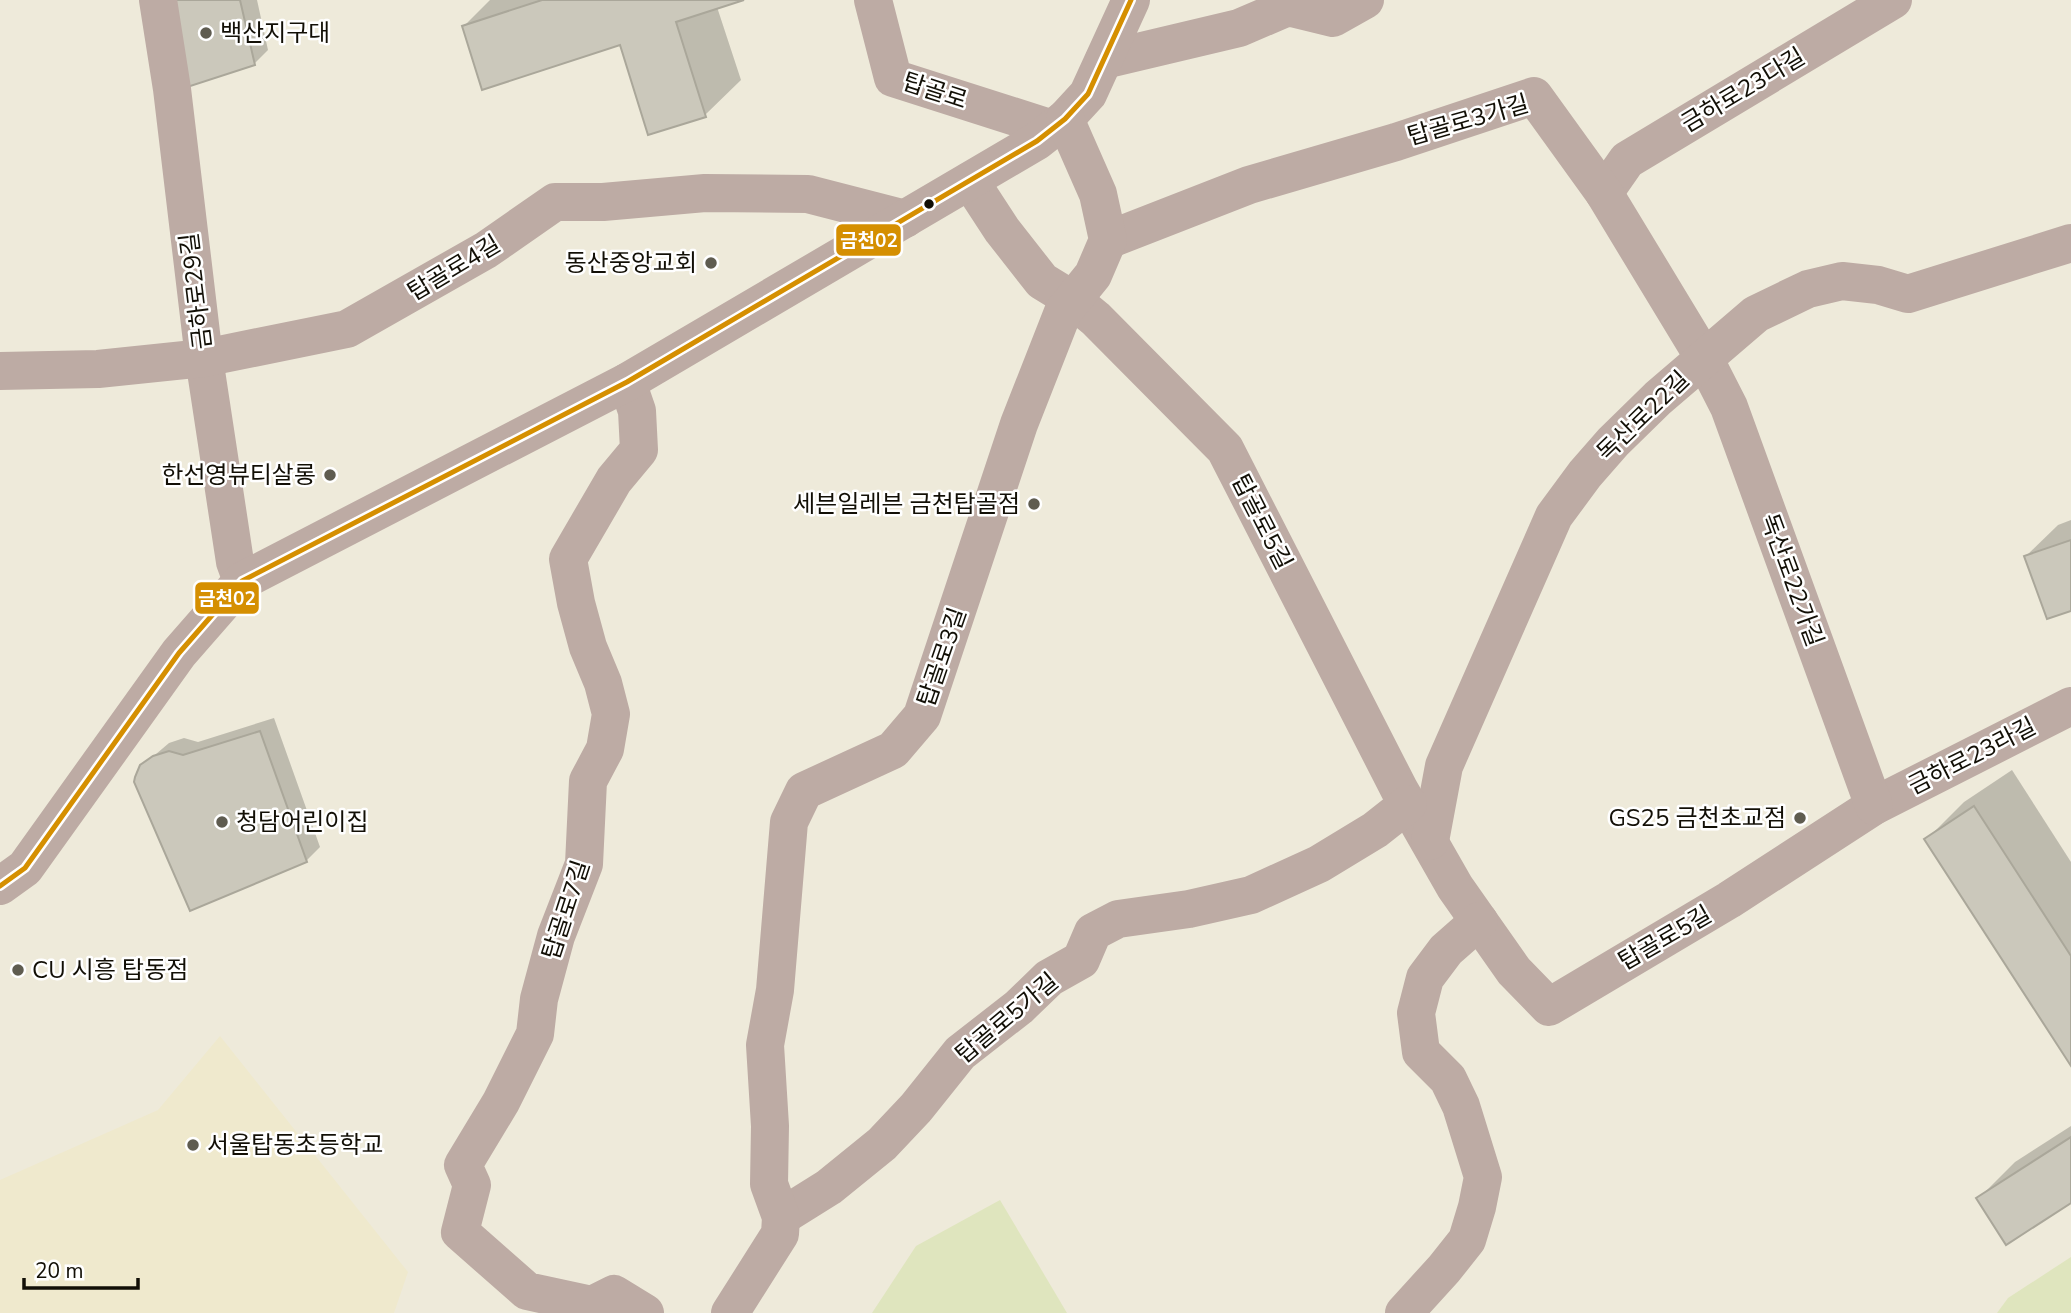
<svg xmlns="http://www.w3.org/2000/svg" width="2071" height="1313" viewBox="0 0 2071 1313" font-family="'Nunito Sans','Noto Sans KR',sans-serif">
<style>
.built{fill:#efe9cd}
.green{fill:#dfe5be}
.shadow{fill:#0003}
.building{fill:#cbc8bb;stroke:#aaa79a;stroke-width:2}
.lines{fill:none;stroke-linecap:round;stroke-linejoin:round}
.minor{stroke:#bdaba4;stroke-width:38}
.bus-1-casing{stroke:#fff;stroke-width:10}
.bus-1{stroke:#d58f01;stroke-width:5}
.poi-dot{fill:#5f5c50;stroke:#fff;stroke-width:2.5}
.bus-dot{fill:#120f06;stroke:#fff;stroke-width:2.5}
.labels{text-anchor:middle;stroke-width:5;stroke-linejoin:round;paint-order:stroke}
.poi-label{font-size:24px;fill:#120f06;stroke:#fff;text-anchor:start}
.street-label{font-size:24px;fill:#120f06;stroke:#fff}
.line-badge{stroke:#fff;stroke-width:2.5}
.badge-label{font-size:19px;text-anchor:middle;font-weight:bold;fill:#fff}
</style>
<rect width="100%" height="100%" fill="#eeeada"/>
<!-- built -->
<polygon class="built" points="220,1036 408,1272 394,1313 0,1313 0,1180 158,1110"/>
<!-- green -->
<g class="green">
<polygon points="1000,1200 1067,1313 872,1313 916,1246"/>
<polygon points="2071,1257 2071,1313 1997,1313 2008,1298"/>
</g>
<!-- shadow -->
<g class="shadow">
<polygon points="162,0 257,0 268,50 254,64"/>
<polygon points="490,0 739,0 717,7 741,80 705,115 621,43 464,26"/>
<polygon points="2071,520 2071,609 2026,556 2058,525"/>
<polygon points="274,718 320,847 306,861 142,766 169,743 184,738 198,742"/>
<polygon points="2012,770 2071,862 2071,1063 1927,839 1964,802"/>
<polygon points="2071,1126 2071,1201 1978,1199 2015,1162"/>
</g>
<!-- building -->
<g class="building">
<polygon points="160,0 240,0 255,65 175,91"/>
<polygon points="542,0 744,0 676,22 706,117 648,135 620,45 482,90 462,26"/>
<polygon points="2071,540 2071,611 2047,619 2024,556"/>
<polygon points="260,731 307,862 190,911 134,782 135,777 140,765 153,756 169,751 183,755"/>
<polygon points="1974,806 2071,956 2071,1066 1924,839"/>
<polygon points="2071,1137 2071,1203 2006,1245 1976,1198"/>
</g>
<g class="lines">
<!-- minor -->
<g class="minor">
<polyline points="158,0 172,89 204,358 235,562 242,581"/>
<polyline points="873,0 893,78 1053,129"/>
<polyline points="1104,60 1239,28 1288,7 1333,18 1365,0"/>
<polyline points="970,181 1002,230 1042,281 1073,300 1096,319 1225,449 1399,789 1455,887 1514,971 1549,1007 1729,900 1874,806 2071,706"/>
<polyline points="1604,193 1627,160 1893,0"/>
<polyline points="1108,240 1249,185 1396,142 1534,96 1604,193 1704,358 1729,407 1874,806"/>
<polyline points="0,371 98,369 204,358 347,329 486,250 555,202 603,202 705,193 808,194 905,219"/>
<polyline points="627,382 637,411 639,450 614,480 568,559 576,603 588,647 603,683 611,714 605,749 588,781 584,864 556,936 539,999 535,1034 501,1102 463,1165 472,1185 460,1232 527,1291 592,1305 614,1294 645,1313"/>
<polyline points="1430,841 1444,766 1554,516 1585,474 1613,442 1658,398 1756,314 1808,289 1842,281 1878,285 1908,294 2071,243"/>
<polyline points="0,886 25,868 179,653 242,581 627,382 1037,141 1065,119 1088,94 1131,0"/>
<polyline points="781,1217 829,1187 882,1144 916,1108 960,1053 1019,1007 1049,978 1081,960 1093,932 1118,919 1189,909 1251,895 1319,864 1375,830 1408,804"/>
<polyline points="730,1313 780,1234 781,1217 769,1184 770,1126 765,1045 775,990 789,822 804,791 893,750 922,716 1019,424 1063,312 1093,275 1108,240 1098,194 1065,119"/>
<polyline points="1404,1313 1444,1269 1467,1240 1477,1207 1483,1177 1461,1106 1448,1079 1421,1052 1416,1013 1425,978 1446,950 1479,921"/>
</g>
<!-- bus-1 casing -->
<g class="bus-1-casing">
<polyline id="bus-1" points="0,886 25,868 179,653 242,581 627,382 1037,141 1065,119 1088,94 1131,0"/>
</g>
<!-- bus-1 -->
<use href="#bus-1" class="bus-1"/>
</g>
<!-- markers -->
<g class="poi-dot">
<circle cx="206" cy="33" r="7"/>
<circle cx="711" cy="263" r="7"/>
<circle cx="330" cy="475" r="7"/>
<circle cx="1034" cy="504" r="7"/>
<circle cx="1800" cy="818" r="7"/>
<circle cx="222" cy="822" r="7"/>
<circle cx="18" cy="970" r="7"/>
<circle cx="193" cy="1145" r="7"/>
</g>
<circle class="bus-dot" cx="929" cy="204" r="6"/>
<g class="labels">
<!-- poi labels -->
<g class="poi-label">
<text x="220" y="41">백산지구대</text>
<text x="697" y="271" text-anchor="end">동산중앙교회</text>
<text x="316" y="483" text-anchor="end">한선영뷰티살롱</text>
<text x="1020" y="512" text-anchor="end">세븐일레븐 금천탑골점</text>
<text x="1786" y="826" text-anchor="end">GS25 금천초교점</text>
<text x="236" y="830">청담어린이집</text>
<text x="32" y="978">CU 시흥 탑동점</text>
<text x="207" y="1153">서울탑동초등학교</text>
</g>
<!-- street labels -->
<g class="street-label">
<text transform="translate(1743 90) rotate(-31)" y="8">금하로23다길</text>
<text transform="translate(935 91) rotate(18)" y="8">탑골로</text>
<text transform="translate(1468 120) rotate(-16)" y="8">탑골로3가길</text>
<text transform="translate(454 268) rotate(-31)" y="8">탑골로4길</text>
<text transform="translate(196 291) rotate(-97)" y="8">금하로29길</text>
<text transform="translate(1643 416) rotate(-44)" y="8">독산로22길</text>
<text transform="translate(1262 522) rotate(63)" y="8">탑골로5길</text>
<text transform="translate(1792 580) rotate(70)" y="8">독산로22가길</text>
<text transform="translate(942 657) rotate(-71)" y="8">탑골로3길</text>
<text transform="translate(1972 756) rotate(-27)" y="8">금하로23라길</text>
<text transform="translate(566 910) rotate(-72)" y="8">탑골로7길</text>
<text transform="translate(1665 938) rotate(-30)" y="8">탑골로5길</text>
<text transform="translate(1007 1018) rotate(-40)" y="8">탑골로5가길</text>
</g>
</g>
<g class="line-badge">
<rect x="835" y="223" width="67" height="34" rx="7" fill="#d58f01"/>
<rect x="194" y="581" width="66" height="34" rx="7" fill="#d58f01"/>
</g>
<g class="badge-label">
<text x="869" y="247">금천02</text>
<text x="227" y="605">금천02</text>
</g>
<!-- scale -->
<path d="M24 1278v10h114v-10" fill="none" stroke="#120f06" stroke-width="3.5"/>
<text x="35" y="1278" font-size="21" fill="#120f06" stroke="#ffffff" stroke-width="5" paint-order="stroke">20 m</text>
</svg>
